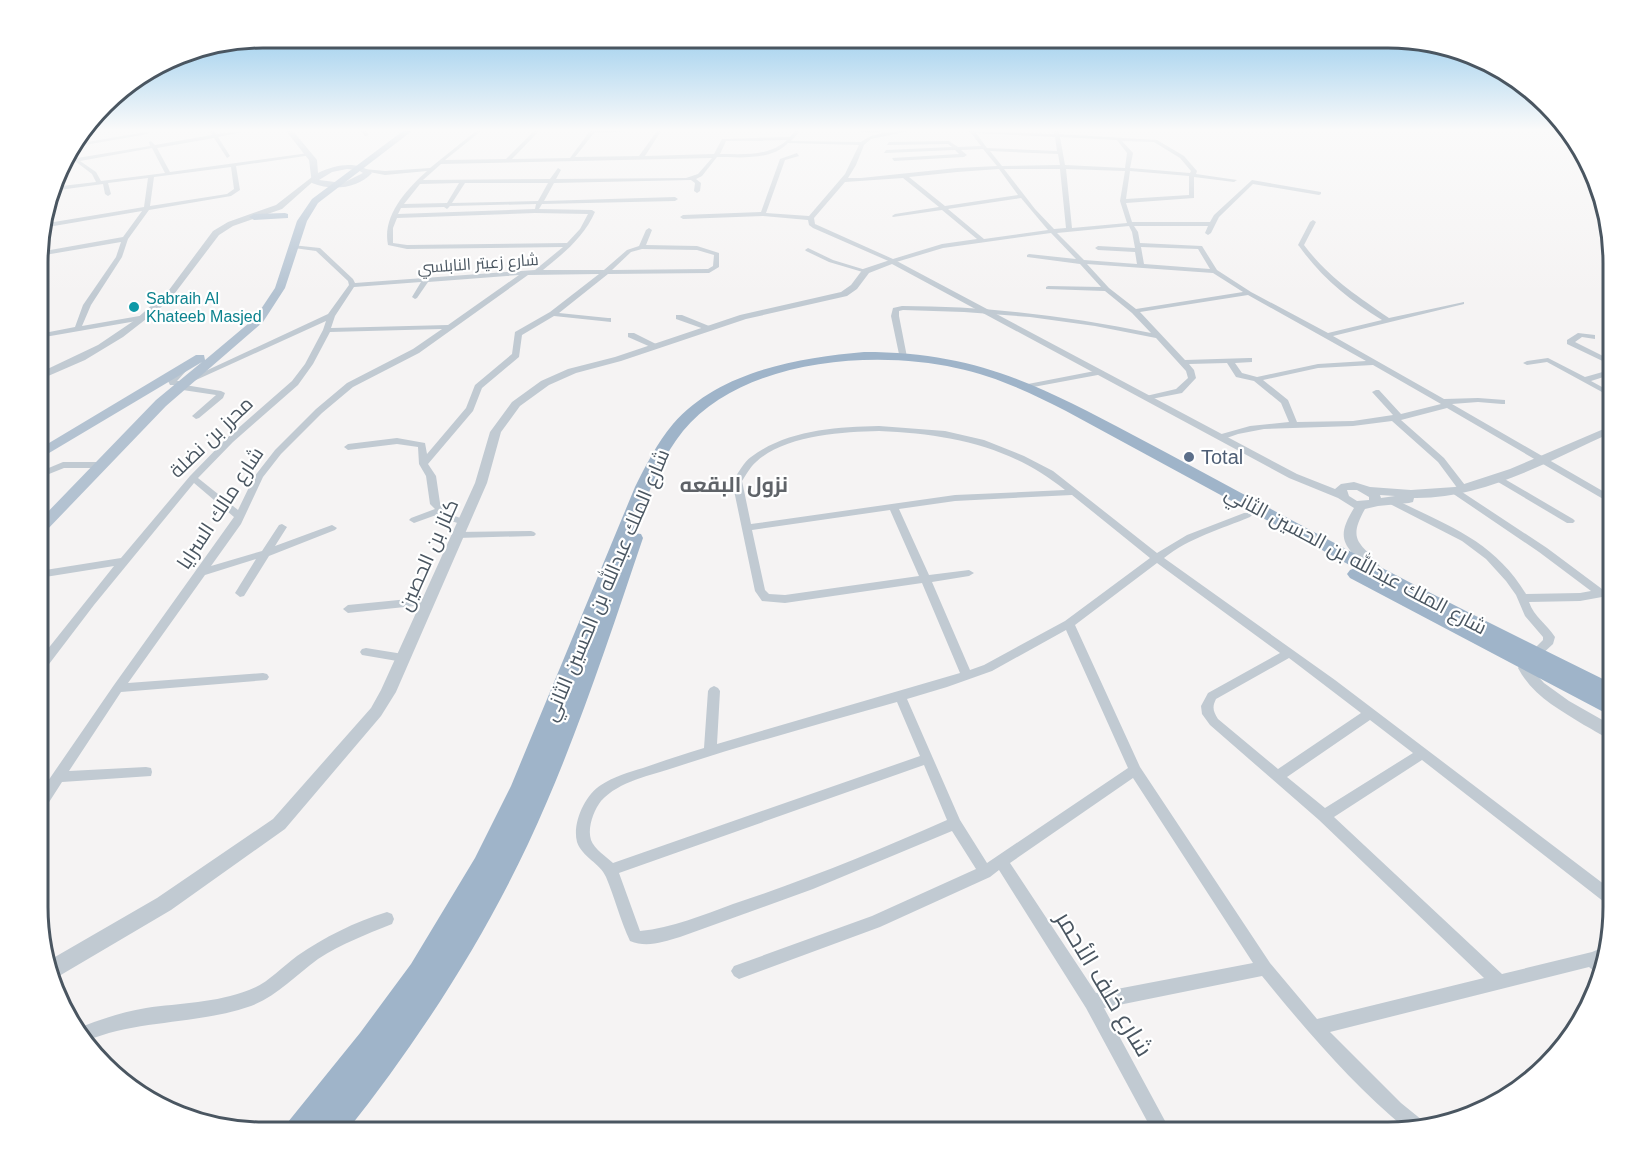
<svg xmlns="http://www.w3.org/2000/svg" width="1651" height="1170" viewBox="0 0 1651 1170" font-family="Helvetica,Cairo,sans-serif">
<style>
.lines{fill:none;stroke-linecap:round;stroke-linejoin:round}
.minor{fill:#c1cad2;fill-rule:evenodd}
.tertiary{fill:#c1cad2;fill-rule:evenodd}
.secondary{fill:#c1cbd6;fill-rule:evenodd}
.primary{fill:#b3c2d1;fill-rule:evenodd}
.trunk{fill:#9fb4c9;fill-rule:evenodd}
.culture-dot{fill:#0f9aa8;stroke:#fff;stroke-width:2}
.service-dot{fill:#5c6f8a;stroke:#fff;stroke-width:2}
.labels{text-anchor:middle;stroke-width:4.5;stroke-linejoin:round;paint-order:stroke}
.far-street-label{font-size:16px;fill:#4a5661;stroke:#fff}
.far-culture-label{font-size:16px;fill:#0d838f;stroke:#fff;text-anchor:start}
.street-label{font-size:20px;fill:#4a5661;stroke:#fff}
.service-label{font-size:20px;fill:#4e5e75;stroke:#fff;text-anchor:start}
.neighbourhood-label{font-size:21px;font-weight:bold;fill:#5f6368;stroke:#fff}
.near-street-label{font-size:24px;fill:#4a5661;stroke:#fff}
.rim{fill:none;stroke:#4a5661;stroke-width:3}
</style>
<rect width="100%" height="100%" fill="#f5f3f3"/>
<g class="lines">
<!-- minor -->
<g class="minor">
<polygon points="85,131 90,131 84,133"/>
<path d="M210,131H214L216,134L247,131L218,137L230,156L227,158L214,138L157,148L170,172L309,153L312,155L236,166L240,190L231,196L149,210L128,239L122,257L91,305L82,326L145,315L149,317L148,319L39,338V334L75,327L83,305L116,257L121,242L39,256V252L123,237L142,211L42,228V224L144,207L148,178L108,183L111,194L108,196L105,194L103,184L52,191L53,187L96,182L92,174L67,155L69,153L77,158L150,146L149,142L151,141L155,145L212,135ZM152,148L165,173L101,181L96,172L80,161ZM231,167L234,189L227,194L150,206L154,177Z"/>
<polygon points="361,131 366,131 369,135 365,136"/>
<path d="M476,131H481L445,160L506,159L534,131H539L512,159L570,158L590,131H634L594,133L575,157L639,156L657,131H661L645,156L714,154L722,139L790,137L795,131H800L791,141L861,142C873,132 894,131 909,131L871,139L864,145L856,165L848,178H861L957,168L997,166L983,149L961,150L967,155L964,157L894,161L892,158L959,154L955,150L884,153L886,150L952,147L948,144L887,145L889,142L949,141L958,147L981,146L971,133L967,131L1054,134V131H1058L1059,134L1157,140L1184,156L1197,171L1196,174L1237,180L1234,182L1194,177V198L1126,203L1132,222H1210L1214,215L1252,180L1321,192V194L1319,195L1253,184L1219,217L1211,233L1208,235L1205,233L1208,226H1134L1138,232L1140,243L1202,246L1217,270L1251,292L1328,333L1382,320C1349,300 1321,277 1299,246L1298,245L1310,222L1313,220L1316,222L1304,245C1329,278 1356,295 1389,318L1464,302V304L1333,336L1444,399L1478,398L1505,400V404H1502L1478,402L1452,404L1613,497V504L1610,503L1447,408L1401,420L1444,458L1468,489L1462,492L1547,548L1602,589L1613,587V595L1580,601L1529,602C1534,617 1547,624 1555,637L1553,644L1539,657H1531L1529,654L1543,640V637L1525,616L1516,595L1506,581L1486,559L1462,541L1390,504L1388,502L1390,500H1396C1449,526 1494,541 1526,594L1580,593L1591,591L1539,552L1452,493L1450,491L1452,489H1458L1438,462L1392,421L1353,426L1264,429L1238,434L1221,440L1218,439V435L1250,426L1289,422L1281,403L1254,381L1236,377L1227,363L1189,364L1194,370L1196,378L1182,393L1146,400V396L1176,389L1188,378L1186,371L1156,338L1095,326L1030,317L964,312L903,310L899,311V316L907,357L900,359L891,316L893,308L902,306C986,306 1069,316 1151,333L1132,313L1105,291L1046,289V287L1048,286L1101,287L1080,264L1027,257V255L1029,254L1076,259L1051,233L943,248L893,263L813,228L809,225L808,220L763,216L683,219L680,217L683,215L761,212L780,159L797,153L799,156L785,160L766,213L809,216L845,174L859,145L788,143C771,161 740,157 717,157L702,176L696,179L701,183L700,191L697,193L694,191L695,183L691,180L554,183L544,201L675,197L678,199L675,201L542,204L539,209L592,210L595,212C584,237 564,253 543,270H604L627,250L639,246L646,230L649,228L652,230L646,245L697,246L719,253V267L709,273L608,274L559,313L608,318H611V322L554,316L522,335L519,357L482,388L473,411L428,464L436,476L440,503L449,514L466,520L468,522L466,524L463,525L443,518L439,514L414,523L409,520L411,518L435,509L430,504L426,476L419,464L418,447L397,444L348,450L344,447L348,444L397,438L425,443L427,454L466,408L475,385L512,354L515,332L550,312L599,274L528,275L419,353L353,387L322,413L281,454L263,477L241,524L211,566L262,551L279,525L282,524L287,527L275,546L332,525L337,528L335,530L269,556L244,596L240,597L235,593L256,559L205,575L128,683L263,673L267,674L269,677L267,680L121,692L69,771L146,767L151,768L152,772L151,776L62,782L44,810L39,812V794L114,685L234,517L194,483L94,605L43,672L39,673V660L114,566L39,578V571L121,558L190,476L227,438L292,381L305,364L323,330L326,321L185,385L221,391L225,393L223,398L199,418L196,419L192,416L216,395L176,389V385H170L168,381L180,368H183L187,370L177,381H184L328,314L349,285L348,281L316,251L294,248L291,246L292,245L320,248L353,279L355,283L535,270L563,247L407,249L388,245C382,216 406,190 427,171L385,175L364,171V169L385,171L430,168ZM976,133L1055,137L1057,151L987,148ZM1060,137L1117,140L1127,153L1125,168L1065,165ZM787,140C769,157 742,154 720,154L726,141ZM1122,141L1154,142L1180,158L1191,171L1190,173L1130,168L1133,153ZM990,151L1058,154L1060,165L1002,166ZM712,158L698,174L686,178L556,179L561,170L558,168L550,179L423,180L441,164ZM999,169L1018,195L945,206L909,177L957,172ZM1004,169H1060L1066,228L1054,229L1035,209ZM1066,169L1125,171L1120,201L1127,223L1072,228ZM1130,171L1189,176V195L1126,199ZM903,178L939,207L895,214L892,216L893,217L942,210L977,239L942,244L893,259L815,224L814,218L845,182ZM459,183L447,203L404,204L420,184ZM465,183H548L538,201L452,203ZM1021,198L1048,230L984,239L948,209ZM536,204L535,209L398,214L401,208L444,207L447,209L450,206ZM535,213L588,214L580,229L567,243L407,245L393,243V228L397,218ZM1129,226L1132,232L1135,248L1098,246L1095,248L1098,250L1135,252L1137,264L1084,260L1057,233ZM1141,247L1198,249L1210,269L1144,264ZM642,249L697,250L714,255L713,266L708,269L612,270L631,252ZM1087,264L1213,273L1243,292L1136,309L1109,288ZM519,275L448,325L331,328L335,316L354,287L421,282L412,297L415,299L417,298L428,282ZM1248,295L1366,361L1318,364L1257,377L1242,373L1235,363L1252,362V358H1249L1185,360L1140,312ZM442,329L413,349L347,383L316,409L275,450L254,477L238,510L198,478L233,442L298,385L313,364L330,332ZM1373,365L1441,404L1401,414L1379,390H1376L1372,392L1393,415L1353,421L1297,422L1288,400L1263,380L1318,368Z"/>
<polygon points="852,131 880,131 880,132 878,133"/>
<polygon points="146,132 148,134 73,147 75,144"/>
<polygon points="808,248 833,260 869,271 866,273 829,262 806,251 805,250"/>
<polygon points="676,315 682,315 714,328 707,330 676,319"/>
<polygon points="1613,322 1613,326 1606,327 1602,325"/>
<polygon points="628,333 634,333 660,346 653,348 628,337"/>
<polygon points="1578,333 1595,335 1595,339 1582,337 1575,342 1613,361 1613,366 1567,344 1567,340"/>
<polygon points="1548,358 1585,377 1613,369 1613,374 1591,381 1613,393 1613,398 1547,362 1527,365 1523,363 1527,361"/>
<polygon points="1100,370 1104,372 1103,374 1028,388 1024,386 1028,384"/>
<path d="M879,426L945,431L984,440L1024,456L1053,471L1157,553L1187,535L1244,513H1250L1252,515L1250,517C1221,529 1189,538 1164,558L1335,680L1613,891V907L1608,905L1422,760L1334,817L1502,974L1592,952L1606,946H1607L1600,976L1589,967L1330,1032L1401,1103L1422,1120L1424,1124L1406,1129C1352,1084 1306,1030 1262,976L1104,1008L1171,1132H1153L1086,1008L999,870L990,877L880,927L739,979L734,976L731,971L734,966L872,916L976,869L952,831L813,889L680,937C663,942 647,948 630,941C620,920 615,898 606,877C600,863 582,857 577,842C572,823 585,795 601,785C613,777 629,772 643,768C663,761 684,754 704,748L708,691L710,688L714,686L718,688L720,691L717,744L960,673L922,583L785,603L762,601L755,591L732,481L734,479C739,472 744,462 751,457C787,430 835,427 879,426ZM879,431C948,434 1009,445 1065,490L955,495L751,524L742,481C746,475 750,467 756,462C785,435 841,432 879,431ZM1072,495L1150,558L1065,621L984,665L970,670L932,582L969,576L974,573L969,570L929,575L899,509L955,501ZM890,510L919,576L785,595L769,594L765,590L752,530ZM1157,563L1280,653L1208,693L1201,706L1202,714L1210,725L1319,820L1484,978L1317,1019L1270,963L1140,767L1075,625ZM1066,630L1128,768L987,863L960,820L907,699L947,687L992,671ZM1289,658L1361,713L1278,769L1218,719C1213,711 1212,707 1216,699ZM897,702L920,756L613,863C607,857 594,849 591,840C587,828 594,810 601,801C619,781 652,775 676,767C749,743 823,723 897,702ZM1370,720L1413,753L1325,808L1287,777ZM924,765L947,820C877,851 806,880 733,904C703,915 672,928 640,931L619,873ZM1133,778L1253,963L1096,993L1010,863Z"/>
<polygon points="63,462 103,462 108,465 103,468 64,468 39,478 39,472"/>
<polygon points="1496,474 1573,519 1575,521 1573,523 1567,523 1493,479 1491,477"/>
<polygon points="531,531 534,532 536,534 534,536 457,538 452,535 457,532"/>
<polygon points="429,597 434,601 433,604 348,613 343,609 348,605"/>
<polygon points="366,648 403,654 407,655 409,658 407,661 403,662 362,655 360,652 362,649"/>
<path d="M387,912L392,914L394,919L392,924C365,935 343,943 318,959C296,975 277,996 251,1006C197,1025 139,1019 86,1041L76,1029C99,1020 121,1012 146,1008C180,1003 216,1003 249,990C267,984 282,967 297,956C325,937 354,922 387,912Z"/>
</g>
<!-- tertiary -->
<g class="tertiary">
<polygon points="312,177 317,178 282,209 233,226 219,235 175,293 159,309 123,337 85,360 39,380 39,373 98,345 135,320 169,290 213,231 228,222 276,205"/>
<path d="M893,259L1297,474L1335,489L1341,484L1354,482L1370,487L1411,490L1455,487L1510,469L1613,425V432C1550,460 1485,499 1414,498L1413,502L1409,503L1378,506L1365,509C1345,544 1364,543 1382,569L1375,573L1370,572C1347,546 1333,542 1354,508L1338,498L1289,478L892,264L869,273L857,289L847,296L746,319L621,361L576,373L549,385L520,406L501,432L487,483L396,692L381,716L285,829L171,910L54,979L48,961L157,898L273,819L371,708L381,690L475,483L490,432L512,402L541,381L568,369L615,357L740,315L841,292L851,285L863,269ZM1347,490H1357L1369,497V500L1357,501L1349,496ZM1380,495L1395,496L1381,498Z"/>
<path d="M1527,659L1532,661L1535,673L1544,683L1569,701L1613,726V740C1603,737 1594,730 1584,725C1558,709 1532,695 1518,668L1522,661Z"/>
</g>
<!-- secondary -->
<path class="secondary" d="M286,131H293L317,160L318,173C335,165 357,160 372,173C357,189 332,191 312,183L309,160ZM347,169L358,170L363,173L343,183L319,180L332,172Z"/>
<!-- primary -->
<g class="primary">
<polygon points="403,131 412,131 318,203 307,221 285,288 263,322 166,406 44,533 39,535 39,521 156,400 202,362 39,459 39,449 196,355 204,355 205,360 255,318 275,288 297,221 312,199"/>
<polygon points="285,213 288,214 288,218 254,220 249,217 254,214"/>
</g>
<!-- trunk -->
<path class="trunk" d="M864,352C975,352 1037,384 1133,435C1188,464 1243,494 1297,523C1401,579 1507,632 1613,684V717L1350,578L1347,574L1350,570L1355,568L1066,411C1031,393 995,376 956,368C872,349 741,360 683,431C659,461 647,498 633,533L641,534L643,538C608,641 574,746 528,844C480,946 416,1044 346,1132H283L288,1122L360,1033L411,964L475,858L511,786L635,487C646,465 657,443 673,424C719,371 798,358 864,352Z"/>
</g>
<!-- sky -->
<linearGradient id="sky" x2="0" y2="1"><stop stop-color="#85c3ea"/><stop offset="0.44" stop-color="#fafafa"/><stop offset="1" stop-color="#fafafa" stop-opacity="0"/></linearGradient>
<rect width="1651" height="295" fill="url(#sky)"/>
<!-- markers -->
<circle class="culture-dot" cx="134" cy="307" r="6"/>
<circle class="service-dot" cx="1189" cy="457" r="6"/>
<g class="labels">
<!-- far-street labels -->
<g class="far-street-label">
<text transform="translate(478 263) rotate(-4)" y="6">شارع زعيتر النابلسي</text>
</g>
<!-- far-culture labels -->
<g class="far-culture-label">
<text x="146" y="304">Sabraih Al<tspan x="146" dy="18">Khateeb Masjed</tspan></text>
</g>
<!-- street labels -->
<g class="street-label">
<text transform="translate(211 437) rotate(-44)" y="7">محرز بن نضلة</text>
<text transform="translate(220 508) rotate(-57)" y="7">شارع مالك السرايا</text>
<text transform="translate(428 555) rotate(-66)" y="7">كناز بن الحصين</text>
<text transform="translate(1356 560) rotate(28)" y="7">شارع الملك عبدالله بن الحسين الثاني</text>
<text transform="translate(606 585) rotate(-67)" y="7">شارع الملك عبدالله بن الحسين الثاني</text>
</g>
<!-- service labels -->
<g class="service-label">
<text x="1201" y="464">Total</text>
</g>
<!-- neighbourhood labels -->
<g class="neighbourhood-label">
<text x="734" y="492">نزول البقعه</text>
</g>
<!-- near-street labels -->
<g class="near-street-label">
<text transform="translate(1104 984) rotate(59)" y="8">شارع خلف الأحمر</text>
</g>
</g>
<!-- crop -->
<path d="M0 0H1651V1170H0ZM263 48H1388A215 215 0 0 1 1603 263V907A215 215 0 0 1 1388 1122H263A215 215 0 0 1 48 907V263A215 215 0 0 1 263 48Z" fill="#fff" fill-rule="evenodd"/>
<path class="rim" d="M263 48H1388A215 215 0 0 1 1603 263V907A215 215 0 0 1 1388 1122H263A215 215 0 0 1 48 907V263A215 215 0 0 1 263 48Z"/>
</svg>
